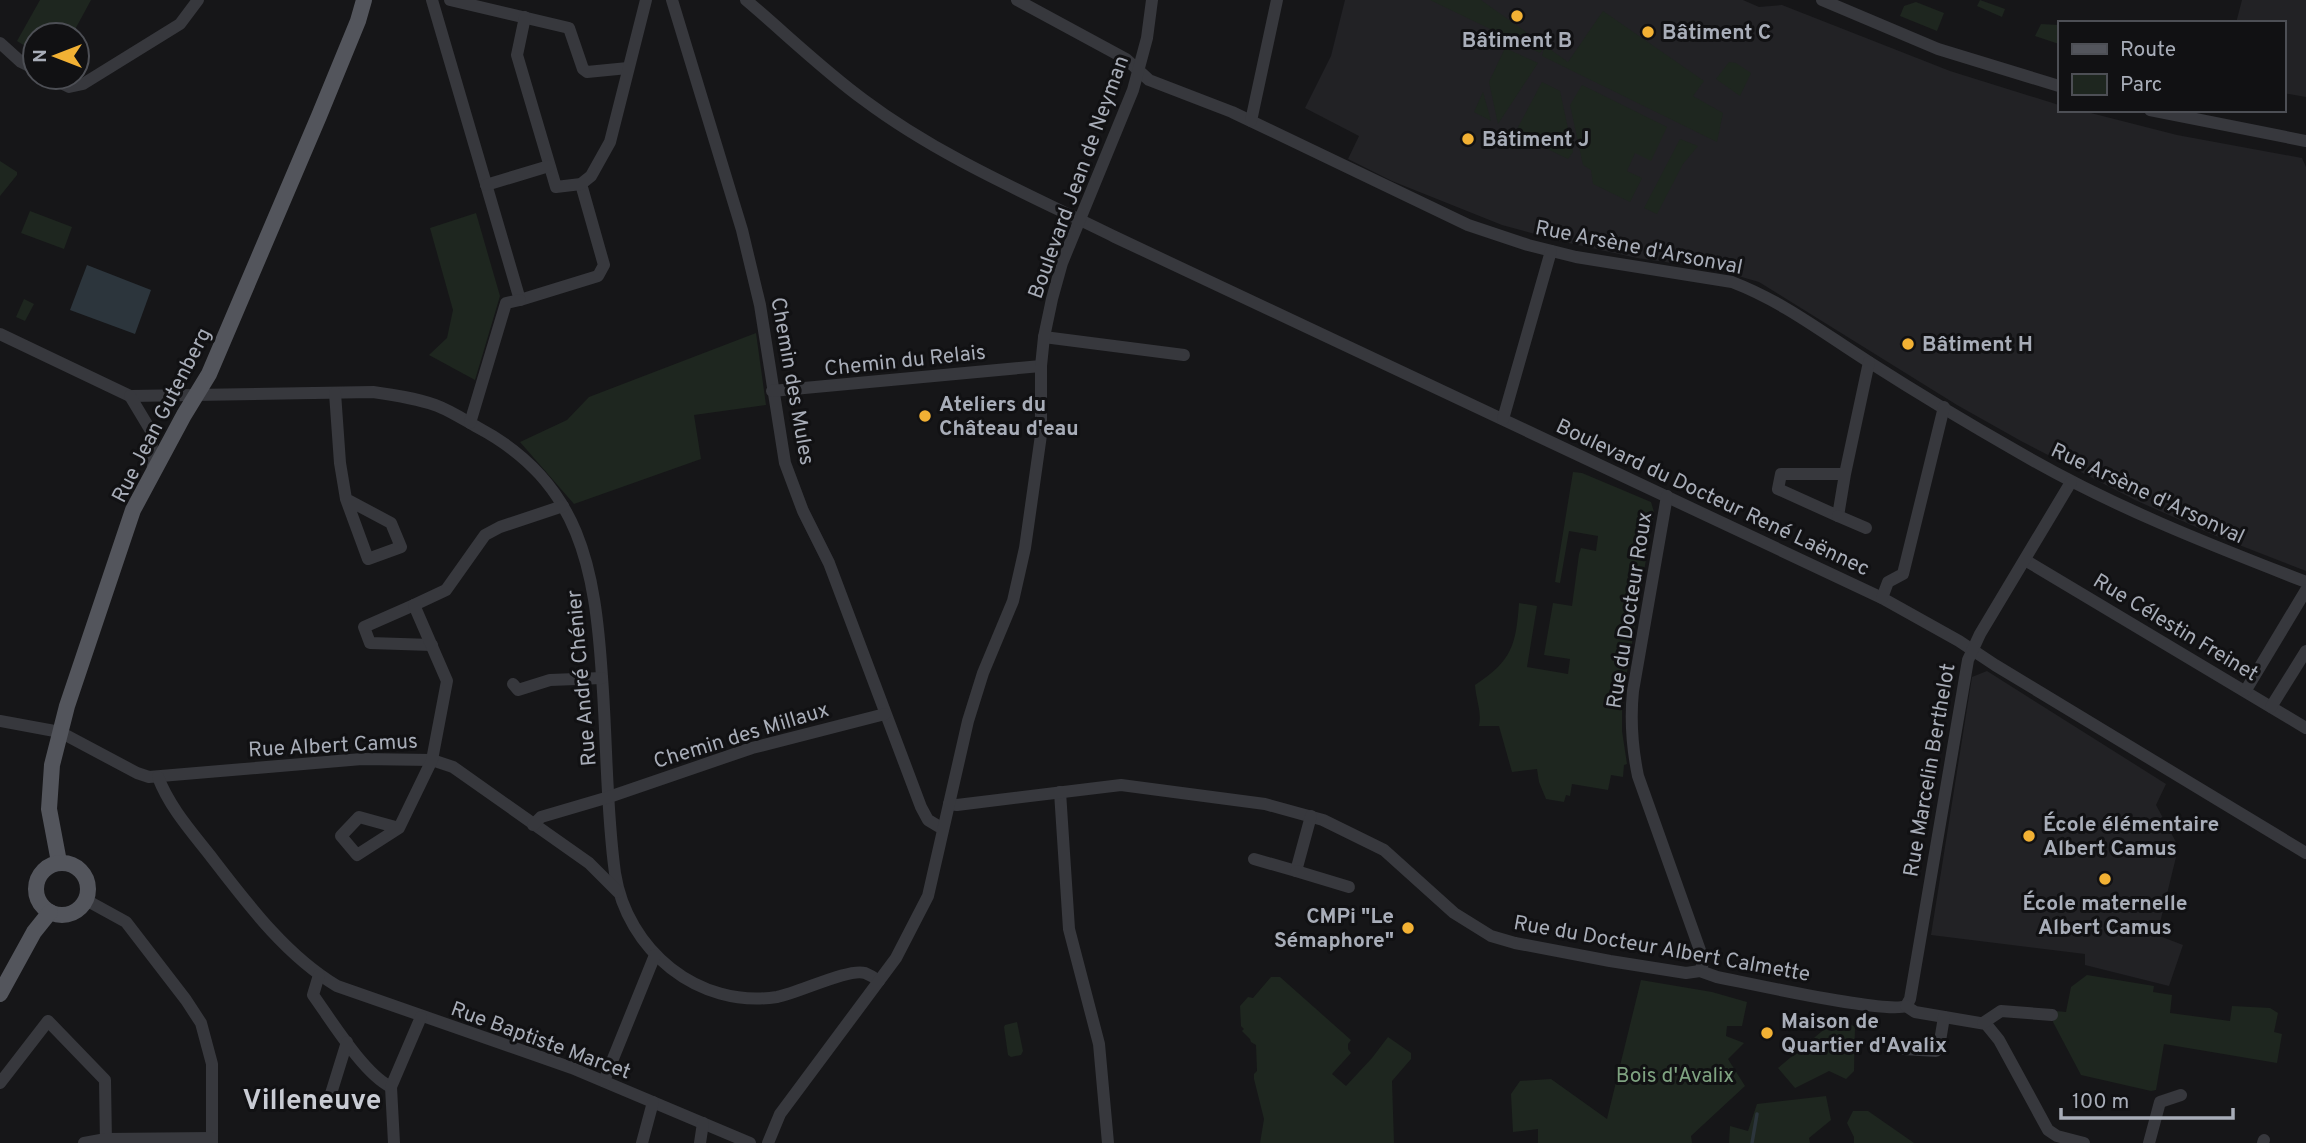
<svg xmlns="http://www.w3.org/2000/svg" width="2306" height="1143" viewBox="0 0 2306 1143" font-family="Overpass,sans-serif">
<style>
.built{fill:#222225}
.green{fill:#1e261f}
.water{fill:#2c353c}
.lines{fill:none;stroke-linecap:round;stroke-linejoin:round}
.stream{stroke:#2c353c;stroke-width:3.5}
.minor{stroke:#37383d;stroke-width:12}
.major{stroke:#53555c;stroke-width:16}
.poi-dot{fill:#f2b134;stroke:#111113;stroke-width:2.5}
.labels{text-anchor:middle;stroke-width:6;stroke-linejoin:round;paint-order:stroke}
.poi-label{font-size:21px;font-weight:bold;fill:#a8adb8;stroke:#111113;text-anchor:start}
.street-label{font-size:21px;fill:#a8adb8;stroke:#111113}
.park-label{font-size:21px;fill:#7fa381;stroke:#111113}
.district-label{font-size:28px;font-weight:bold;fill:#c9ccd4;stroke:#111113}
</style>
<rect width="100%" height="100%" fill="#161618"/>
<!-- built -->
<g class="built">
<polygon points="1345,0 1743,0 1759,7 1782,5 1950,71 2059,105 2059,110 2079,110 2177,135 2302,158 2306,167 2306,571 2216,536 2135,500 2021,441 1957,405 1759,282 1714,269 1637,258 1564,242 1502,225 1392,181 1348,159 1359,136 1305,108 1331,56"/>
<polygon points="2242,0 2306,0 2306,97 2283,93 2283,23 2236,23"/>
<polygon points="1987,671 2166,784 2156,805 2177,844 2177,853 2157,935 2183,945 2169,986 2085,965 2085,954 1931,935 1972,677"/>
</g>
<!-- green -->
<g class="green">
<polygon points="40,0 91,0 72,35 35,35 35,52 17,41"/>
<polygon points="1430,0 1481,0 1568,62 1603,11 1704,81 1693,96 1723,113 1717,142 1542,56 1544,48 1540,53"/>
<polygon points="1980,0 2005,9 2002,17 1977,6"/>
<polygon points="1916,2 1944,13 1937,31 1900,16 1904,6"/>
<polygon points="2041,24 2059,25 2059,44 2035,36"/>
<polygon points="1505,48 1538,63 1498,124 1489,82"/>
<polygon points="1729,62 1736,63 1751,73 1740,96 1716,79"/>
<polygon points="1542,82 1560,91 1573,152 1568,159 1515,133"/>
<polygon points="1582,85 1667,127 1651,161 1635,153 1627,171 1642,178 1630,202 1593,184 1591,170 1583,165 1570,105"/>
<polygon points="1483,92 1491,121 1474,112"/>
<polygon points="1680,139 1698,146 1683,164 1657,214 1644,208"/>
<polygon points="0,161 17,172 17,175 0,196"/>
<polygon points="30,211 72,227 64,249 21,233"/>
<polygon points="476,213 500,296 475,380 429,355 447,338 453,310 430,228"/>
<polygon points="24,299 34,304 25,321 16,317"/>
<polygon points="756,333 766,405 694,415 701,459 574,504 520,442 567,420 589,397"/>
<path d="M1573,472L1582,473L1651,502L1654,512L1622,702V731L1627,764L1624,765L1623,777L1611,775L1608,790L1572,784L1570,796L1566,795L1564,802L1546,799L1539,782L1537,769L1512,772L1499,726H1479C1482,712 1476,700 1475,685C1512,661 1516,645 1519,603L1537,606L1527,667L1568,674L1570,659L1544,655L1553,603L1572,606L1579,554L1581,548L1596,551L1598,536L1569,531L1560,583L1555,582Z"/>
<polygon points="2087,975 2154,986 2153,992 2172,995 2170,1013 2230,1021 2232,1006 2270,1008 2278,1013 2274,1032 2282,1034 2277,1063 2164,1044 2156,1090 2151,1091 2081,1075 2053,1022 2056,1011 2066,1012 2071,987"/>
<polygon points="1271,977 1280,977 1351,1040 1348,1044 1348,1049 1351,1053 1332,1074 1346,1086 1372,1058 1388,1037 1411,1053 1411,1059 1392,1081 1394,1143 1260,1143 1264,1119 1254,1079 1254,1074 1257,1071 1256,1045 1251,1042 1250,1039 1242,1031 1244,1029 1241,1026 1240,1006 1248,997 1253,998"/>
<polygon points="1641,980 1712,992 1747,1002 1742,1026 1727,1026 1726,1036 1744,1043 1728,1059 1745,1086 1691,1136 1692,1143 1538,1143 1538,1129 1513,1132 1511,1094 1520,1081 1551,1079 1607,1119"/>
<polygon points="1839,1017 1855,1027 1854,1071 1846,1079 1829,1071 1795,1088 1778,1068"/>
<polygon points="1017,1022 1023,1051 1021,1055 1011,1057 1008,1055 1004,1027 1005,1025"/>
<polygon points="1826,1096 1831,1120 1809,1138 1810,1143 1729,1143 1730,1126 1748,1131 1757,1104"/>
<polygon points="1853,1111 1868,1111 1914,1143 1854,1143 1854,1137 1847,1123"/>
</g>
<!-- water -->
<polygon class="water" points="87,265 151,290 135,334 70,310"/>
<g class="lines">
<!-- stream -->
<polyline class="stream" points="1752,1143 1757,1114"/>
<!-- minor -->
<g class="minor">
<polyline points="432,0 520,300 598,276 604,265 581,184"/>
<polyline points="450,0 569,28 583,69 587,72 628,68"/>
<polyline points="672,0 742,230 760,305 785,463 803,511 829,563 921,807 928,820 943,829"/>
<path d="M746,0C785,33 823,70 864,100C940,157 1030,195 1115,237L1882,598L1959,641L1995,665L2306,853"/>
<path d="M1017,0L1126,59L1149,80L1232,112L1468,225L1528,245L1576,257L1732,282C1784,302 1823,333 1869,362C1919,394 1969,424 2020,453C2111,506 2208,544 2306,582"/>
<polyline points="1822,0 1938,49 2059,86"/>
<polyline points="525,17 517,55 556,187 581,184 591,176 610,142 646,0"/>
<polyline points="0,43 21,62 35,69"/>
<polyline points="49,77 69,87 83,84 180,24 198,0"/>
<polyline points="2150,110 2306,141"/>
<polyline points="1251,121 1277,0"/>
<polyline points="486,185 549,166"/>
<path d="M0,334L130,396L373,392C394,395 415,398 435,405C449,410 463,419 477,427C581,482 595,569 602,677C607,742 606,808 615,873C627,950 698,1009 777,997C799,993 848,968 865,973C870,975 875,978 879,981"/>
<polyline points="1044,337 1184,355"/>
<polyline points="772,391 1041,366"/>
<polyline points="335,393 340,463 346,499 368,559 401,547 391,523 346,499"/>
<polyline points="130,396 151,431 153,470"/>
<polyline points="1503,419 1551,251"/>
<polyline points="470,423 506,303 520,300"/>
<polyline points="1845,474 1838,516 1778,489 1781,474 1845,474 1869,362"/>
<path d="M1667,496L1633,691C1630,721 1632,747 1638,776L1702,956L1703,963L1700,971"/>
<polyline points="1838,516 1866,528"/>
<polyline points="2025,560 2306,728"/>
<polyline points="1882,598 1888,582 1903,574 1944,407"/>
<polyline points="414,605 364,627 370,643 432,645"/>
<polyline points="513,684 518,690 550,680 602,678"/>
<polyline points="2246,690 2306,590"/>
<polyline points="2271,707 2306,651"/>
<polyline points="0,721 60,732 137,773 149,777 362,759 432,760 453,767 589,863 618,892"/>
<path d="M158,777C169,806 190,830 209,854C246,902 285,955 337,986L572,1068L750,1143"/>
<polyline points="1060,792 1069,929 1099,1044 1108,1143"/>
<path d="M949,804L957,805L1121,785L1265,804L1323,820L1384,850L1454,913L1491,936L1515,943L1610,961L1686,973L1700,971L1717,977C1748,983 1885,1014 1906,1006"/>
<polyline points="533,825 541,817 609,797 752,748 885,714"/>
<polyline points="399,828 359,817 341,836 357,855 399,828 432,760 447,681 414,605 446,590 485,535 500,527 563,506"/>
<polyline points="1254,859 1296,871 1311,816"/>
<polyline points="1296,871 1349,887"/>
<polyline points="86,900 126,922 186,1000 201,1023 212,1064 212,1143"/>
<path d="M319,975L313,995C331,1020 364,1074 391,1087"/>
<polyline points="1906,1006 1910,999 1968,660 1980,634 2071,482"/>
<polyline points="1906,1006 1915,1012 1986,1024 1999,1040 2048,1130 2057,1136 2084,1143"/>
<polyline points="1983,1023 2001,1011 2052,1015"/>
<polyline points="1904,1049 1936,1051 1939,1047 1944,1017"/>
<polyline points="604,1081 655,955"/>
<polyline points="0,1083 48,1021 105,1080 106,1143"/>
<polyline points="329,1100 347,1042"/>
<polyline points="84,1143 106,1139 212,1138"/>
<polyline points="394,1143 391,1087 421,1017"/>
<polyline points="642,1143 653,1102"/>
<polyline points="700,1143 703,1123"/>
<polyline points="768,1143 780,1114 896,958 928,896 968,721 983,673 1013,601 1025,548 1041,435 1041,366 1044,337 1052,299 1062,263 1133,90 1147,38 1152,0"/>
<polyline points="2149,1143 2160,1102 2181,1095"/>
<polyline points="2263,1143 2264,1140"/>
</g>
<!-- major -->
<g class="major">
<polyline points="59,862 49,809 52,765 67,706 133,510 184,415 209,374 319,116 358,21 364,0"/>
<circle cx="62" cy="889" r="26"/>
<polyline points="0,994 34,932 50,912"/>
</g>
</g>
<!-- markers -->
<g class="poi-dot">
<circle cx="1517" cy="16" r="7"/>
<circle cx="1648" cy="32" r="7"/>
<circle cx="1468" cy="139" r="7"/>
<circle cx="1908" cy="344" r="7"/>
<circle cx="925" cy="416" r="7"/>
<circle cx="2029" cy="836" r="7"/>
<circle cx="2105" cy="879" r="7"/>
<circle cx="1408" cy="928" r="7"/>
<circle cx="1767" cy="1033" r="7"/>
</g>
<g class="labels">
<!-- poi labels -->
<g class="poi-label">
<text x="1662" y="39">Bâtiment C</text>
<text x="1517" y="47" text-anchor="middle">Bâtiment B</text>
<text x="1482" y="146">Bâtiment J</text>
<text x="1922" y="351">Bâtiment H</text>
<text x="939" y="411">Ateliers du<tspan x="939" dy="24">Château d'eau</tspan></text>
<text x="2043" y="831">École élémentaire<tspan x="2043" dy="24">Albert Camus</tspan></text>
<text x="2105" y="910" text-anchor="middle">École maternelle<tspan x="2105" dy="24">Albert Camus</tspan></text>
<text x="1394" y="923" text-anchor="end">CMPi "Le<tspan x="1394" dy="24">Sémaphore"</tspan></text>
<text x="1781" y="1028">Maison de<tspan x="1781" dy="24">Quartier d'Avalix</tspan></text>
</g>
<!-- street labels -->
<g class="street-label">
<text transform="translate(1078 177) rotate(-70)" y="7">Boulevard Jean de Neyman</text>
<text transform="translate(1639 247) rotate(11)" y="7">Rue Arsène d'Arsonval</text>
<text transform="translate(905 360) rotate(-6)" y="7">Chemin du Relais</text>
<text transform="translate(793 381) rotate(80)" y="7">Chemin des Mules</text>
<text transform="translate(161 415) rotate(-63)" y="7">Rue Jean Gutenberg</text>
<text transform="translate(2148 493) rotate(25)" y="7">Rue Arsène d'Arsonval</text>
<text transform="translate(1713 497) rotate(25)" y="7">Boulevard du Docteur René Laënnec</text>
<text transform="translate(1629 610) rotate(-81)" y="7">Rue du Docteur Roux</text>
<text transform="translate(2176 627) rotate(31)" y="7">Rue Célestin Freinet</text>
<text transform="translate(581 678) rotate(-95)" y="7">Rue André Chénier</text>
<text transform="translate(741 735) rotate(-17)" y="7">Chemin des Millaux</text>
<text transform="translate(333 745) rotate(-3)" y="7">Rue Albert Camus</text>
<text transform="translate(1929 770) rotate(-80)" y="7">Rue Marcelin Berthelot</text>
<text transform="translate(1662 948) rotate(10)" y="7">Rue du Docteur Albert Calmette</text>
<text transform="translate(541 1040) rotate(20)" y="7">Rue Baptiste Marcet</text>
</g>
<!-- park labels -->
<g class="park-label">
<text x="1675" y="1082">Bois d'Avalix</text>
</g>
<!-- district labels -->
<g class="district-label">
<text x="312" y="1109">Villeneuve</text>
</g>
</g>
<!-- legend -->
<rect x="2058" y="21" width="228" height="91" fill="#111113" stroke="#4d4f55" stroke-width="2"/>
<rect x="2072" y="44" width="35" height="10" fill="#53555c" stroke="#4d4f55" stroke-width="2"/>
<text x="2120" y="56" font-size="21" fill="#a8adb8">Route</text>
<rect x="2072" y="74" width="35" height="21" fill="#1e261f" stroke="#4d4f55" stroke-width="2"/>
<text x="2120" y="91" font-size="21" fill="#a8adb8">Parc</text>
<!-- north arrow -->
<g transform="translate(56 56) rotate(270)"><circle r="33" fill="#111113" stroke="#4d4f55" stroke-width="2"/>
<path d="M0-5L12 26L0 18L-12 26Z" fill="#f2b134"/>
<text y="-10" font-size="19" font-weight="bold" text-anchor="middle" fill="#a8adb8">N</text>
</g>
<!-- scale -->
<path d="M2061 1108v10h172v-10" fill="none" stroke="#a8adb8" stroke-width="3.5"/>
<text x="2072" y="1108" font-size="21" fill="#a8adb8" stroke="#111113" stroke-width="5" paint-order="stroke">100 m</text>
</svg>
